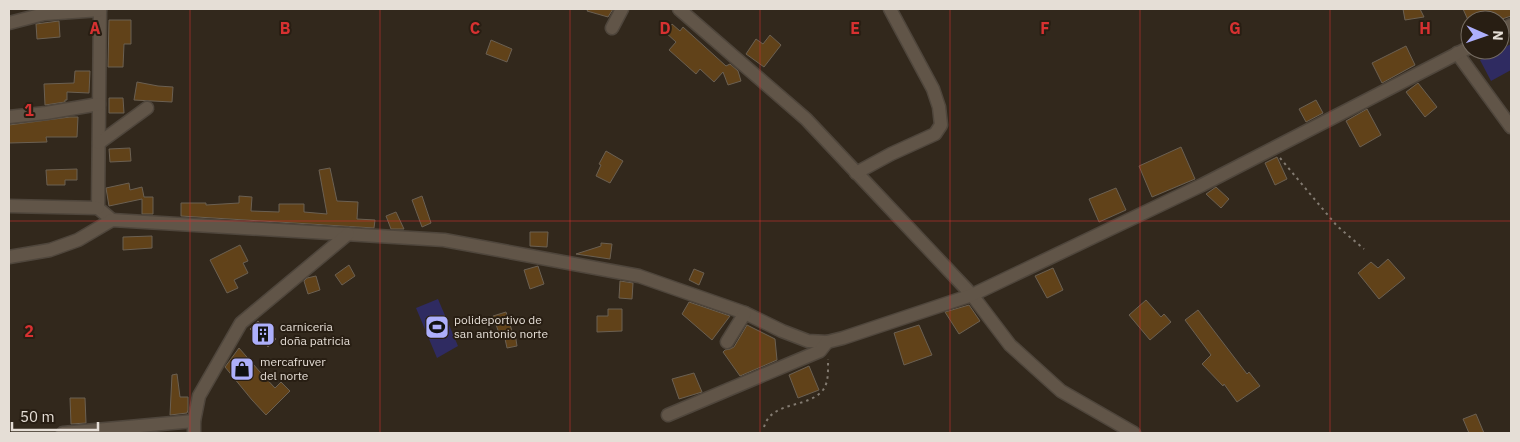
<svg xmlns="http://www.w3.org/2000/svg" width="1520" height="442" viewBox="0 0 1520 442" font-family="'IBM Plex Sans',sans-serif">
<style>
.green{fill:#2f2b61}
.building{fill:#614219;stroke:#6b6052}
.lines{fill:none;stroke-linecap:round;stroke-linejoin:round}
.street-casing{stroke:#4f463c;stroke-width:15}
.path{stroke:#837b71;stroke-width:2;stroke-dasharray:2.5 4;stroke-linecap:butt}
.street{stroke:#615548;stroke-width:12}
.grid{fill:none;stroke:#d73131;stroke-width:1;stroke-opacity:0.55}
.labels{text-anchor:middle;stroke-width:4;stroke-linejoin:round;paint-order:stroke}
.poi-label{font-size:12px;fill:#e5ded6;stroke:#281e13;text-anchor:start}
.grid-label{font-size:16px;text-anchor:middle;font-weight:bold;fill:#d73131;stroke:#281e13;stroke-width:4;stroke-linejoin:round;paint-order:stroke}
</style>
<rect width="100%" height="100%" fill="#32281c"/>
<!-- green -->
<g class="green">
<polygon points="1511,44 1511,70 1491,81 1480,60"/>
<polygon points="438,299 458,346 437,358 416,308"/>
</g>
<!-- building -->
<g class="building">
<polygon points="588,9 613,9 608,17 587,11"/>
<polygon points="1403,9 1420,9 1424,17 1405,20"/>
<polygon points="1463,9 1511,9 1511,16 1499,20 1468,20"/>
<polygon points="109,20 131,20 131,44 124,44 123,67 108,67"/>
<polygon points="59,21 60,37 37,39 36,24"/>
<polygon points="672,24 680,31 683,27 726,66 730,64 738,71 741,81 728,85 723,72 714,82 700,69 696,74 669,50 676,42 665,32"/>
<polygon points="770,35 781,45 764,67 746,54 756,39 763,44"/>
<polygon points="491,40 512,49 507,62 486,54"/>
<polygon points="1406,46 1415,65 1382,83 1372,63"/>
<polygon points="75,71 90,71 89,93 67,92 67,100 65,100 65,102 45,105 44,84 74,83"/>
<polygon points="137,82 158,86 173,87 172,102 134,100"/>
<polygon points="1418,83 1437,107 1425,117 1406,92"/>
<polygon points="109,98 123,98 124,113 109,113"/>
<polygon points="1316,100 1323,113 1306,122 1299,109"/>
<polygon points="1367,109 1381,135 1360,147 1346,121"/>
<polygon points="70,117 78,117 77,137 46,137 47,142 9,143 9,125"/>
<polygon points="1181,147 1195,179 1152,197 1139,166"/>
<polygon points="130,148 131,161 110,162 109,149"/>
<polygon points="606,151 623,161 610,183 596,176 601,165 599,164"/>
<polygon points="1277,157 1287,179 1275,185 1265,163"/>
<polygon points="330,168 337,201 358,202 357,219 375,220 374,228 181,216 181,203 206,203 206,205 239,203 239,196 252,197 251,211 279,212 279,204 304,204 304,212 327,214 319,170"/>
<polygon points="77,169 77,180 65,180 65,185 47,185 46,170"/>
<polygon points="129,183 130,190 142,187 144,197 153,197 153,214 142,214 142,199 109,206 106,188"/>
<polygon points="1216,187 1229,199 1221,208 1206,194"/>
<polygon points="1116,188 1126,210 1099,222 1089,199"/>
<polygon points="422,196 431,223 422,227 412,200"/>
<polygon points="396,212 404,229 391,229 386,216"/>
<polygon points="530,232 548,232 547,247 530,246"/>
<polygon points="152,236 152,248 123,250 123,237"/>
<polygon points="601,243 612,244 610,259 576,254 601,246"/>
<polygon points="240,245 248,261 243,263 248,273 234,280 238,288 227,293 210,260"/>
<polygon points="1388,259 1405,278 1379,299 1358,273 1371,262 1378,268"/>
<polygon points="349,265 355,276 342,285 335,275"/>
<polygon points="538,266 544,284 530,289 524,270"/>
<polygon points="1053,268 1063,290 1047,298 1035,276"/>
<polygon points="694,269 704,273 699,285 689,280"/>
<polygon points="316,276 320,290 308,294 304,281 307,278"/>
<polygon points="620,281 633,283 632,299 619,298"/>
<polygon points="1146,300 1161,317 1164,314 1171,322 1150,340 1129,315"/>
<polygon points="689,302 730,316 712,340 682,314"/>
<polygon points="969,305 980,321 959,334 945,312"/>
<polygon points="608,309 622,309 622,331 597,332 597,316 608,316"/>
<polygon points="1198,310 1247,374 1249,372 1260,386 1237,402 1224,384 1223,386 1202,364 1211,355 1185,320"/>
<polygon points="506,312 513,334 515,333 517,346 507,348 504,334 500,336 493,316"/>
<polygon points="258,321 276,339 268,347 250,329"/>
<polygon points="747,325 775,339 777,360 740,376 723,352 725,350 730,349 734,347"/>
<polygon points="919,325 932,355 904,365 894,333"/>
<polygon points="239,348 260,372 275,388 281,382 290,391 266,415 252,400 225,367"/>
<polygon points="809,366 819,390 798,398 789,375"/>
<polygon points="694,373 702,392 679,399 672,379"/>
<polygon points="177,374 180,397 188,397 188,410 187,413 170,415 172,375"/>
<polygon points="70,398 85,398 86,423 71,424"/>
<polygon points="1476,414 1484,433 1469,433 1463,419"/>
</g>
<g class="lines">
<!-- street casing -->
<g class="street-casing">
<g id="street">
<polyline points="100,9 98,208 112,220"/>
<polyline points="679,9 806,119 972,295 1010,345 1061,391 1134,433"/>
<polyline points="9,23 44,14 100,10"/>
<polyline points="612,28 622,9"/>
<polyline points="1500,31 1511,25"/>
<polyline points="1457,53 1511,127"/>
<polyline points="9,117 46,113 99,104"/>
<polyline points="99,143 147,108"/>
<polyline points="856,173 891,154 935,134 941,125 939,107 933,89 890,9"/>
<polyline points="9,206 98,208"/>
<polyline points="9,257 50,250 78,240 112,220 444,240 639,276 745,313 782,331 808,341 827,342 843,338 972,295 1202,185 1470,47"/>
<polyline points="727,342 745,313"/>
<polyline points="668,415 820,351 827,342"/>
<polyline points="63,433 194,421"/>
<polyline points="194,433 194,421 199,396 241,323 348,234"/>
</g>
</g>
<!-- path -->
<g class="path">
<polyline points="1280,158 1337,226 1364,249"/>
<path d="M764,427C772,400 808,409 823,390C829,382 828,369 828,359"/>
</g>
<!-- street -->
<use href="#street" class="street"/>
</g>
<!-- grid -->
<path class="grid" d="M190,9V433M380,9V433M570,9V433M760,9V433M950,9V433M1140,9V433M1330,9V433M9,221H1511"/>
<!-- icons -->
<defs>
<g id="stadium-square" transform="scale(1.25)"><rect x="-9" y="-9" width="18" height="18" rx="4" fill="#adaffb" stroke="#281e13"/><path d="M0-5a6.5 5 0 1 0 0 10a6.5 5 0 1 0 0-10ZM-3.5-1.8h7v3.6h-7Z" fill="#111"/></g>
<g id="building-square" transform="scale(1.25)"><rect x="-9" y="-9" width="18" height="18" rx="4" fill="#adaffb" stroke="#281e13"/><path d="M-4-6H4V6H1V3H-1V6H-4ZM-2.5-4.3h1.7v1.8h-1.7ZM.8-4.3h1.7v1.8H.8ZM-2.5-1h1.7V.8h-1.7ZM.8-1h1.7V.8H.8Z" fill="#111"/></g>
<g id="shop-square" transform="scale(1.25)"><rect x="-9" y="-9" width="18" height="18" rx="4" fill="#adaffb" stroke="#281e13"/><path d="M-5-2.5h2.3a2.7 3.5 0 0 1 5.4 0H5L5.5 6h-11ZM-1.5-2.5h3a1.5 2.3 0 0 0-3 0Z" fill="#111"/></g>
</defs>
<g fill-rule="evenodd">
<use href="#stadium-square" x="437" y="327"/>
<use href="#building-square" x="263" y="334"/>
<use href="#shop-square" x="242" y="369"/>
</g>
<g class="labels">
<!-- poi labels -->
<g class="poi-label">
<text x="454" y="324">polideportivo de<tspan x="454" dy="14">san antonio norte</tspan></text>
<text x="280" y="331">carniceria<tspan x="280" dy="14">doña patricia</tspan></text>
<text x="260" y="366">mercafruver<tspan x="260" dy="14">del norte</tspan></text>
</g>
</g>
<g class="grid-label">
<text x="95" y="34">A</text>
<text x="285" y="34">B</text>
<text x="475" y="34">C</text>
<text x="665" y="34">D</text>
<text x="855" y="34">E</text>
<text x="1045" y="34">F</text>
<text x="1235" y="34">G</text>
<text x="1425" y="34">H</text>
<text x="29" y="116">1</text>
<text x="29" y="337">2</text>
</g>
<!-- border -->
<rect width="1520" height="442" fill="none" stroke="#e5ded6" stroke-width="20"/>
<!-- north arrow -->
<g transform="translate(1485 35) rotate(92)"><circle r="24" fill="#281e13" stroke="#746b61"/>
<path d="M0-4L9 19L0 12L-9 19Z" fill="#adaffb"/>
<text y="-8" font-size="14" font-weight="bold" text-anchor="middle" fill="#e5ded6">N</text>
</g>
<!-- scale -->
<path d="M12 422v8h86v-8" fill="none" stroke="#e5ded6" stroke-width="2.5"/>
<text x="20" y="422" font-size="15" fill="#e5ded6" stroke="#281e13" stroke-width="4" paint-order="stroke">50 m</text>
</svg>
